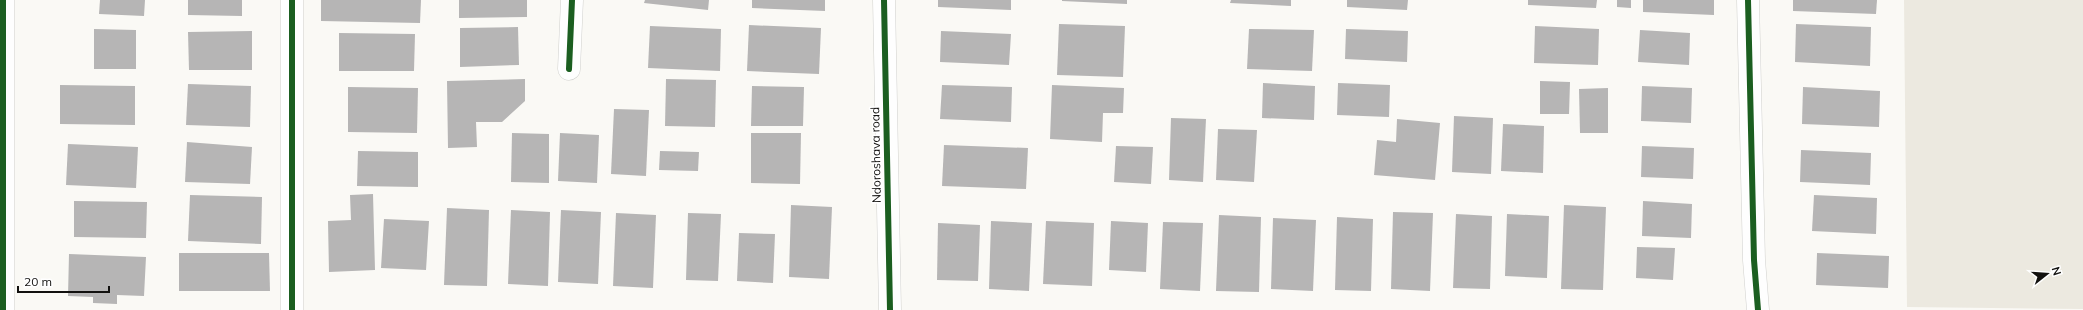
<svg xmlns="http://www.w3.org/2000/svg" width="2083" height="310" viewBox="0 0 2083 310" font-family="Mulish,sans-serif">
<style>
.built{fill:#ece9e0}
.building{fill:#b6b5b5}
.lines{fill:none;stroke-linecap:round;stroke-linejoin:round}
.minor-casing{stroke:#d0d0cd;stroke-width:23}
.minor{stroke:#fefefe;stroke-width:22}
.cycleway-casing{stroke:#fff;stroke-width:8}
.cycleway{stroke:#1b5e20;stroke-width:6}
.labels{text-anchor:middle;stroke-width:3;stroke-linejoin:round;paint-order:stroke}
.street-label{font-size:12px;fill:#12110f;stroke:#fff}
</style>
<rect width="100%" height="100%" fill="#faf9f5"/>
<!-- built -->
<polygon class="built" points="1904,0 2083,0 2083,309 1907,307"/>
<!-- building -->
<g class="building">
<polygon points="100,0 145,0 144,16 99,14"/>
<polygon points="188,0 242,0 242,16 188,15"/>
<polygon points="321,0 421,0 420,23 321,21"/>
<polygon points="459,0 527,0 527,17 459,18"/>
<polygon points="645,0 709,0 708,10 644,3"/>
<polygon points="752,0 825,0 825,11 752,8"/>
<polygon points="938,0 1011,0 1011,10 938,7"/>
<polygon points="1062,0 1127,0 1127,4 1062,1"/>
<polygon points="1231,0 1291,0 1291,6 1230,3"/>
<polygon points="1347,0 1408,0 1407,10 1347,7"/>
<polygon points="1528,0 1597,0 1596,8 1528,5"/>
<polygon points="1617,0 1631,0 1631,8 1617,7"/>
<polygon points="1643,0 1714,0 1714,15 1643,12"/>
<polygon points="1793,0 1877,0 1876,14 1793,11"/>
<polygon points="1059,24 1125,26 1123,77 1057,75"/>
<polygon points="1796,24 1871,27 1870,66 1795,62"/>
<polygon points="749,25 821,28 819,74 747,71"/>
<polygon points="650,26 721,29 720,71 648,68"/>
<polygon points="1535,26 1599,29 1598,65 1534,63"/>
<polygon points="518,27 519,65 460,67 460,28"/>
<polygon points="94,29 136,30 136,69 94,69"/>
<polygon points="1249,29 1314,30 1312,71 1247,69"/>
<polygon points="1346,29 1408,31 1407,62 1345,59"/>
<polygon points="1640,30 1690,33 1689,65 1638,62"/>
<polygon points="252,31 252,70 189,70 188,32"/>
<polygon points="941,31 1011,34 1009,65 940,62"/>
<polygon points="339,33 415,34 414,71 339,71"/>
<polygon points="525,79 525,101 502,122 476,122 477,147 448,148 447,81"/>
<polygon points="666,79 716,80 715,127 665,126"/>
<polygon points="1540,81 1570,82 1569,114 1540,114"/>
<polygon points="1263,83 1315,86 1314,120 1262,118"/>
<polygon points="1338,83 1390,85 1389,117 1337,115"/>
<polygon points="188,84 251,86 250,127 186,125"/>
<polygon points="60,85 135,86 135,125 60,124"/>
<polygon points="942,85 1012,87 1011,122 940,119"/>
<polygon points="1052,85 1124,88 1123,113 1103,113 1102,142 1050,139"/>
<polygon points="752,86 804,87 803,126 751,126"/>
<polygon points="1642,86 1692,88 1691,123 1641,121"/>
<polygon points="348,87 418,88 417,133 348,132"/>
<polygon points="1803,87 1880,91 1879,127 1802,124"/>
<polygon points="1608,88 1608,133 1580,133 1579,89"/>
<polygon points="614,109 649,110 646,176 611,174"/>
<polygon points="1454,116 1493,118 1491,174 1452,172"/>
<polygon points="1171,118 1206,119 1203,182 1169,180"/>
<polygon points="1397,119 1440,123 1435,180 1374,175 1377,140 1396,142"/>
<polygon points="1503,124 1544,126 1543,173 1501,171"/>
<polygon points="1218,129 1257,130 1254,182 1216,180"/>
<polygon points="512,133 549,134 549,183 511,182"/>
<polygon points="560,133 599,135 597,183 558,181"/>
<polygon points="751,133 801,133 800,184 751,183"/>
<polygon points="187,142 252,147 250,184 185,182"/>
<polygon points="68,144 138,147 136,188 66,185"/>
<polygon points="944,145 1028,148 1026,189 942,186"/>
<polygon points="1116,146 1153,147 1151,184 1114,182"/>
<polygon points="1642,146 1694,148 1693,179 1641,177"/>
<polygon points="1801,150 1871,153 1870,185 1800,182"/>
<polygon points="358,151 418,152 418,187 357,186"/>
<polygon points="660,151 699,152 698,171 659,170"/>
<polygon points="373,194 375,270 329,272 328,221 351,220 350,195"/>
<polygon points="190,195 262,197 261,244 188,241"/>
<polygon points="1814,195 1877,198 1876,234 1812,231"/>
<polygon points="74,201 147,202 146,238 74,237"/>
<polygon points="1643,201 1692,204 1691,238 1642,236"/>
<polygon points="791,205 832,207 829,279 789,277"/>
<polygon points="1564,205 1606,207 1603,290 1561,289"/>
<polygon points="447,208 489,210 487,286 444,285"/>
<polygon points="511,210 550,212 548,286 508,284"/>
<polygon points="561,210 601,212 598,284 558,282"/>
<polygon points="1393,212 1433,213 1430,291 1391,289"/>
<polygon points="616,213 656,215 653,288 613,286"/>
<polygon points="688,213 721,214 718,281 686,280"/>
<polygon points="1456,214 1492,216 1490,289 1453,288"/>
<polygon points="1507,214 1549,216 1547,278 1505,276"/>
<polygon points="1219,215 1261,217 1259,292 1216,291"/>
<polygon points="1337,217 1373,219 1371,291 1335,290"/>
<polygon points="1273,218 1316,220 1313,291 1271,289"/>
<polygon points="384,219 429,221 426,270 381,268"/>
<polygon points="991,221 1032,223 1029,291 989,289"/>
<polygon points="1046,221 1094,223 1092,286 1043,284"/>
<polygon points="1111,221 1148,223 1146,272 1109,270"/>
<polygon points="1163,222 1203,223 1200,291 1160,289"/>
<polygon points="938,223 980,225 978,281 937,280"/>
<polygon points="739,233 775,234 773,283 737,281"/>
<polygon points="1637,247 1675,248 1673,280 1636,278"/>
<polygon points="179,253 269,253 270,291 179,291"/>
<polygon points="1817,253 1889,256 1888,288 1816,285"/>
<polygon points="69,254 146,257 144,296 117,295 117,304 93,303 93,297 68,296"/>
</g>
<g class="lines">
<!-- minor casing -->
<g class="minor-casing">
<g id="minor">
<polyline points="3,0 3,310"/>
<polyline points="884,0 890,310"/>
<polyline points="1748,0 1754,260 1758,310"/>
<polyline points="569,69 572,0"/>
<polyline points="292,310 292,0"/>
</g>
</g>
<!-- minor -->
<use href="#minor" class="minor"/>
<!-- cycleway casing -->
<g class="cycleway-casing">
<g id="cycleway">
<polyline points="3,0 3,310"/>
<polyline points="884,0 890,310"/>
<polyline points="1748,0 1754,260 1758,310"/>
<polyline points="569,69 572,0"/>
<polyline points="292,310 292,0"/>
</g>
</g>
<!-- cycleway -->
<use href="#cycleway" class="cycleway"/>
</g>
<g class="labels">
<!-- street labels -->
<g class="street-label">
<text transform="translate(876 155) rotate(-91)" y="4">Ndoroshava road</text>
</g>
</g>
<!-- north arrow -->
<g transform="translate(2047 274) rotate(73)" stroke="#ffffff" stroke-width="3" paint-order="stroke">
<path d="M0-3L7 15L0 10L-7 15Z" fill="#12110f"/>
<text y="-6" font-size="11" font-weight="bold" text-anchor="middle" fill="#12110f">N</text>
</g>
<!-- scale -->
<path d="M18 286v6h91v-6" fill="none" stroke="#12110f" stroke-width="2"/>
<text x="24" y="286" font-size="12" fill="#12110f" stroke="#ffffff" stroke-width="3" paint-order="stroke">20 m</text>
</svg>
